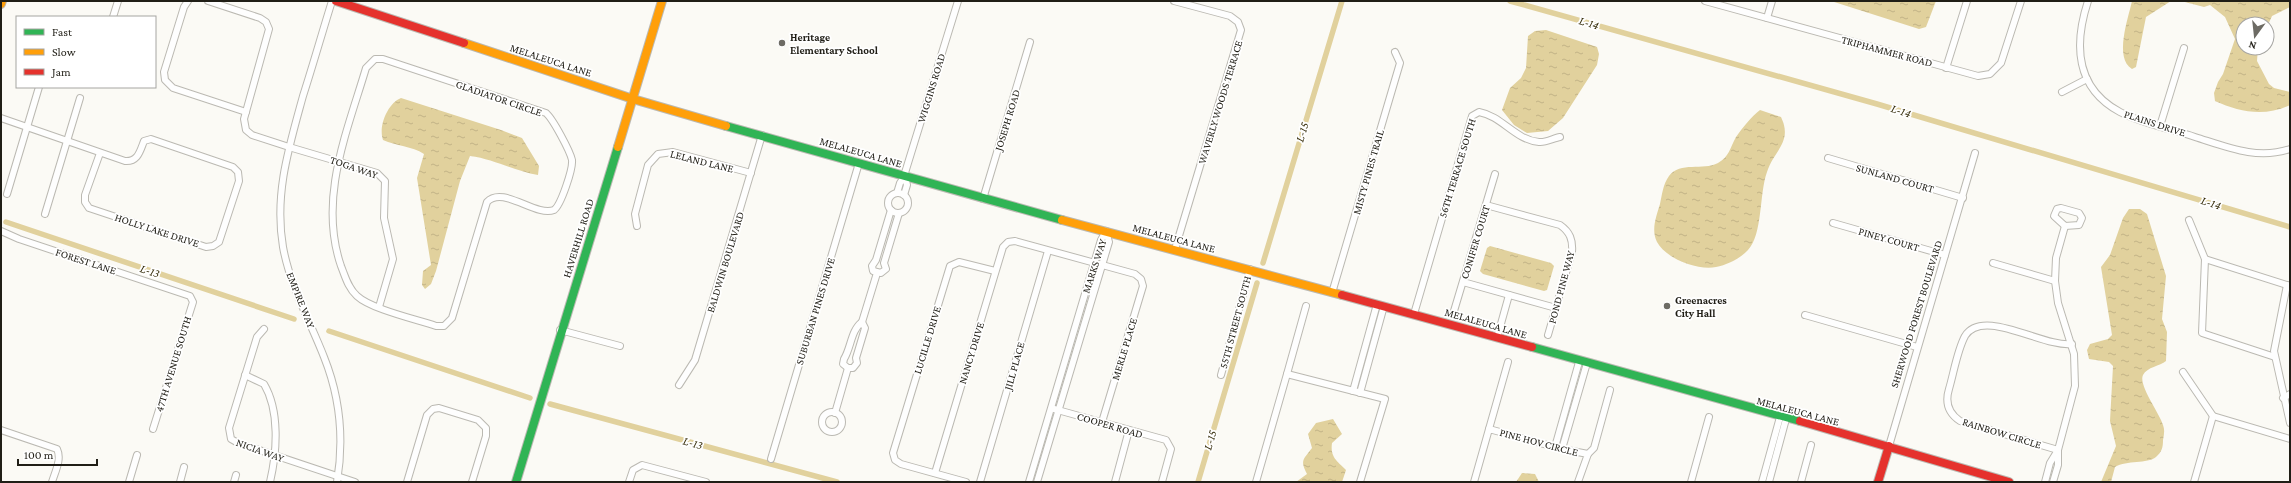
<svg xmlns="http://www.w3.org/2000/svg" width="2291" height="483" viewBox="0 0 2291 483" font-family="'Crimson Pro',serif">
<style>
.water{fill:url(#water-ripples)}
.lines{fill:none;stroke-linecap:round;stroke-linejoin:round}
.canal{stroke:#e1d19d;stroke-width:5.5}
.street-casing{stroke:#bbb9b2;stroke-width:8}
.fast-casing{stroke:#bbb9b2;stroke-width:10}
.slow-casing{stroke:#bbb9b2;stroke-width:10}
.jam-casing{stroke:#bbb9b2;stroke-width:10}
.street{stroke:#fefefe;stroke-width:6}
.fast{stroke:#30b455;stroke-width:8}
.slow{stroke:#ff9f0a;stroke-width:8}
.jam{stroke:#e5322d;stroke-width:8}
.poi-dot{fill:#6d6b64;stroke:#fff;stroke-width:1.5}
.labels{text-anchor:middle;stroke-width:3.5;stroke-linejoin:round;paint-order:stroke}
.poi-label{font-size:11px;font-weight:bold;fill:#201e16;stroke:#fff;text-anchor:start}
.street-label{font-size:11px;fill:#201e16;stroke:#fff}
.water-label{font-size:12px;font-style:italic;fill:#352c0a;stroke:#fff}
</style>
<defs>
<pattern id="water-ripples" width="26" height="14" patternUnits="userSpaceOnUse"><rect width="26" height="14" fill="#e1d19d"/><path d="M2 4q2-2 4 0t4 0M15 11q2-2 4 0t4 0" fill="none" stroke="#c1b386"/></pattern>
</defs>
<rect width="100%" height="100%" fill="#fbfaf5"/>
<!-- water -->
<g class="water">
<polygon points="1831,1 1936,1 1926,27 1919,29"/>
<path d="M2132,1H2171L2146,17L2136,67L2132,69C2114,58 2128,19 2132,1Z"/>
<path d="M2181,1H2290V7L2272,16L2267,27V24H2243V48H2258L2257,61L2269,84L2274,88L2290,92V105C2265,117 2239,112 2215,101L2214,93L2218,82L2223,74L2235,39L2225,17L2210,5L2204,7Z"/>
<polygon points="1546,30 1597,47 1599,54 1597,65 1563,118 1548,131 1527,133 1514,125 1502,110 1510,88 1521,78 1526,68 1528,36 1535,31"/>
<path d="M401,98L501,130L522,138L539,166L538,175C514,171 494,159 470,156L460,181L436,271L431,284L425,289L422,285L423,271L431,265L417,178L424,154C412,146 396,146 383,140C378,126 388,103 401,98Z"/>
<path d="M1760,110L1781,117C1793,142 1774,150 1767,172C1759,194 1763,234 1748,250C1741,258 1727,265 1716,267C1699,271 1666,259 1657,242C1651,230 1656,217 1660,204C1662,195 1663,184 1669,176C1680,161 1703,171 1718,163C1729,157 1730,148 1736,137C1743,127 1751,117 1760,110Z"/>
<path d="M2129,209H2140L2147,214L2166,276L2162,319L2167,332L2166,361C2160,366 2147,367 2143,375C2138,385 2160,414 2163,425C2165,430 2164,435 2163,440C2163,447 2162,452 2156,457C2147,464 2127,460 2115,467L2111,482H2101L2116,446L2110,421L2113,366L2109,362L2089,359L2087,350L2090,344L2108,339L2112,335L2101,267L2110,255L2123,218Z"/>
<polygon points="1490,246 1551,263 1554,266 1547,290 1544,291 1483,274 1480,271 1487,248"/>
<path d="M1333,419L1342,434L1332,443C1330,457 1337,461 1346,470L1342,482H1296L1307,474C1300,460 1303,460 1312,448L1308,434L1316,423Z"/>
<polygon points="1522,473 1535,474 1539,482 1516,482"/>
</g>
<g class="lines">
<!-- canal -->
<g class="canal">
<polyline points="1510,1 1877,104 2290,227"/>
<polyline points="6,222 294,319"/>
<polyline points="1263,263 1342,1"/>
<polyline points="329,331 530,398"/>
<polyline points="550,404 837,482"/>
<polyline points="1198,482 1257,283"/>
</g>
<!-- street casing -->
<g class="street-casing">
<g id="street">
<polyline points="188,1 184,7 164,72 165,80 173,88 246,112"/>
<polyline points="208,1 260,18 266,22 269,29 244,119 246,130 252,135 289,147 377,173 385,181 384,218 393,259 379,307"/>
<path d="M332,1C322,33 313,65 303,96C289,147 274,194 283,247C290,286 310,321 324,357C340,397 344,440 337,482"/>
<polyline points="1174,1 1230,16 1238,22 1241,30 1175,249"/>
<polyline points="1705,1 1978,76 1990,74 2001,63 2021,1"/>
<path d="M2088,1C2074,44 2075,88 2120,112C2143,124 2171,129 2195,137C2227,147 2257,160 2290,149"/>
<polyline points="113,17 118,1"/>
<polyline points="1767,18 1772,1"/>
<path d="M375,59H383L546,113C553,119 570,151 572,160C573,169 561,205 554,210C535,217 503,185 487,202L452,318L444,326H436C415,319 371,309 357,296C348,288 345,276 341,266C318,199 347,132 366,68Z"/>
<polyline points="1946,68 1967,1"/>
<polyline points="2062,92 2087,79"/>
<path d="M1,118L125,161C138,162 140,151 144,141L151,139L233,167L238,172L239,181L219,242L213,246L206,247L89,208L85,202V195L100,153"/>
<polyline points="2160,126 2184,48"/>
<polyline points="1828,158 1963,198"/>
<polyline points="904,176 958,1"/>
<polyline points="897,193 900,183 905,176 907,185 904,195"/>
<circle cx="898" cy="203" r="10"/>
<polyline points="7,194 39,87"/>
<polyline points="983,199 1030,42"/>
<path d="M1486,205L1560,225C1570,232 1573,240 1572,252L1548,335"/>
<polygon points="2061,208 2079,213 2082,218 2079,225 2065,226 2054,216 2057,209"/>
<polyline points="891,210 876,260 872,266 873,271 881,273 886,269 884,263 899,213"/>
<polyline points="45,214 80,98"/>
<polyline points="2189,220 2205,259 2202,333 2275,357"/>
<polyline points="1833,223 1945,255"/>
<polyline points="637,226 635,214 648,165 658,154 673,152 751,173"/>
<polyline points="1,231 19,239 190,296 193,302 153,429"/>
<polyline points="2205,259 2290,286"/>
<polyline points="1993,263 2055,281"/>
<polyline points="1463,282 1556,308"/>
<polyline points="2287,285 2274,351 2290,423"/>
<polyline points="1332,293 1400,63 1395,52"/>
<polyline points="1454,311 1495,174"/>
<path d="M1414,314L1472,116L1479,112C1502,116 1515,140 1539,142C1545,143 1554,138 1560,137"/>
<polyline points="1805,315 1917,347"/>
<polyline points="264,329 257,337 229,428 231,439 238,443 355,482"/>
<polyline points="560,330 620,346"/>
<polyline points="1497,338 1509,295"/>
<path d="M848,368L843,364L844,359C851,348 851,330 862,322L877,273"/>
<polyline points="848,368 853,368 857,363 856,358 865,328 862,322"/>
<polyline points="2183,372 2213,416 2290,439"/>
<polyline points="1287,374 1306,306"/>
<path d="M245,375L264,384C280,411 277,452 270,482"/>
<polyline points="1221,375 1250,269"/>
<polyline points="679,385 695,360 762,135"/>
<polyline points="1353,391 1377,304"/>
<polyline points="1360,393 1384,306"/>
<polyline points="2283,398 2290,394"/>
<polyline points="1054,409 1166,440 1171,449 1162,482"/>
<circle cx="832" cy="422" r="10"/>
<polyline points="835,413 848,368"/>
<polyline points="1489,429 1508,362"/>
<path d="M1,430L57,449C62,459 55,472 52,482"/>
<polyline points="1889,446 1975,153"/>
<polyline points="1555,447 1579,362"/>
<polyline points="1562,449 1587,363"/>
<path d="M2058,450L1960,421C1948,413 1945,402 1949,389C1954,372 1957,351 1965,336C1983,307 2044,348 2072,344"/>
<polyline points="1588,454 1594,448 1610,390"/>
<polyline points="771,459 859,163"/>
<polyline points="935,473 1003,247 1008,242 1015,241 1135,274 1141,279 1143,286 1102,422"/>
<polyline points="129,482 137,455"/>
<polyline points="180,482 184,467"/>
<polyline points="234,482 236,475"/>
<polyline points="407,482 427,415 433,409 439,408 478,420 486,428 486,436 472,482"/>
<polyline points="629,482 633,470 642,465 706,482"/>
<polyline points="966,482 901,464 895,460 893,453 950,266 959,262 995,271"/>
<polyline points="980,482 1048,251"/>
<polyline points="1029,482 1101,240 1106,231"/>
<polyline points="1037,482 1109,242 1106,231"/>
<polyline points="1115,482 1129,430"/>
<polyline points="1256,482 1287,374 1385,399 1360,482"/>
<polyline points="1474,482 1489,429 1562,449 1588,454 1578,482"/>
<polyline points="1691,482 1709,417"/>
<polyline points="1762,482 1780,417"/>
<polyline points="1769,482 1786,419"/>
<polyline points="1801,482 1811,445"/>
<polyline points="2045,482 2050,463 2058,450 2075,386 2074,354 2058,303 2055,281 2056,258 2065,226"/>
<polyline points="2053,482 2058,465 2058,450"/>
<polyline points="2194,482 2213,416"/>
</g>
</g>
<!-- fast casing -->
<g class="fast-casing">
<g id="fast">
<polyline points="726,126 1062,220"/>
<polyline points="1532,347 1800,421"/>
<polyline points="516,482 618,147"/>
</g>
</g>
<!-- slow casing -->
<g class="slow-casing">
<g id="slow">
<polyline points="1,4 2,1"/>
<polyline points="464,43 633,99 726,126"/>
<polyline points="618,147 662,1"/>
<polyline points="1062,220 1342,295"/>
</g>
</g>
<!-- jam casing -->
<g class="jam-casing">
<g id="jam">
<polyline points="336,1 464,43"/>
<polyline points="1342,295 1532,347"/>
<polyline points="1800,421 2009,482"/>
<polyline points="1878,482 1889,446"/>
</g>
</g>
<!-- street -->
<use href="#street" class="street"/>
<!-- fast -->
<use href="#fast" class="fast"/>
<!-- slow -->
<use href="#slow" class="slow"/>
<!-- jam -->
<use href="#jam" class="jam"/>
</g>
<!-- markers -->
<g class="poi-dot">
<circle cx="782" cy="43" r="4"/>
<circle cx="1667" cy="306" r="4"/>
</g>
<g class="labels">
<!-- poi labels -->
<g class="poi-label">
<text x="790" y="41">Heritage<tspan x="790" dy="13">Elementary School</tspan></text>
<text x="1675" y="304">Greenacres<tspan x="1675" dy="13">City Hall</tspan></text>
</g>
<!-- street labels -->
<g class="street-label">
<text transform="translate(1887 51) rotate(15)" y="4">TRIPHAMMER ROAD</text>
<text transform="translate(551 60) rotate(18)" y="4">MELALEUCA LANE</text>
<text transform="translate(931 88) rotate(-73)" y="4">WIGGINS ROAD</text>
<text transform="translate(499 98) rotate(19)" y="4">GLADIATOR CIRCLE</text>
<text transform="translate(1220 102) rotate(-73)" y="4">WAVERLY WOODS TERRACE</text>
<text transform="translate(1007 120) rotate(-73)" y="4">JOSEPH ROAD</text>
<text transform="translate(2155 123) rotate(18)" y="4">PLAINS DRIVE</text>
<text transform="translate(861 152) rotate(16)" y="4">MELALEUCA LANE</text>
<text transform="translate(702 161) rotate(14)" y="4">LELAND LANE</text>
<text transform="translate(354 167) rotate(19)" y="4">TOGA WAY</text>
<text transform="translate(1457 168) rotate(-73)" y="4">56TH TERRACE SOUTH</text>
<text transform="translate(1368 172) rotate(-74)" y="4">MISTY PINES TRAIL</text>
<text transform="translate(1895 178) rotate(16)" y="4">SUNLAND COURT</text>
<text transform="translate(157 230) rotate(18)" y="4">HOLLY LAKE DRIVE</text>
<text transform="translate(578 238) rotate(-73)" y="4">HAVERHILL ROAD</text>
<text transform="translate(1174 238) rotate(15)" y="4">MELALEUCA LANE</text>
<text transform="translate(1889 239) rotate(16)" y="4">PINEY COURT</text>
<text transform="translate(1475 242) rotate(-73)" y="4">CONIFER COURT</text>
<text transform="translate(86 261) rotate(18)" y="4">FOREST LANE</text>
<text transform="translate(725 262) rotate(-73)" y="4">BALDWIN BOULEVARD</text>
<text transform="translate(1094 266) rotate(-72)" y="4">MARKS WAY</text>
<text transform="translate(1561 287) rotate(-75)" y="4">POND PINE WAY</text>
<text transform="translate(301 300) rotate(68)" y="4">EMPIRE WAY</text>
<text transform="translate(815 311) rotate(-73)" y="4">SUBURBAN PINES DRIVE</text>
<text transform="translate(1916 314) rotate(-73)" y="4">SHERWOOD FOREST BOULEVARD</text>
<text transform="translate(1235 322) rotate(-75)" y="4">55TH STREET SOUTH</text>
<text transform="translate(1486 323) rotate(16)" y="4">MELALEUCA LANE</text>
<text transform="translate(927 340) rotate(-73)" y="4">LUCILLE DRIVE</text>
<text transform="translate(1124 349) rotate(-73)" y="4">MERLE PLACE</text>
<text transform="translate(971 353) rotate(-73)" y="4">NANCY DRIVE</text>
<text transform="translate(173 364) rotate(-73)" y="4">47TH AVENUE SOUTH</text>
<text transform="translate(1014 366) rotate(-74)" y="4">JILL PLACE</text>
<text transform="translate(1798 411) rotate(15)" y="4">MELALEUCA LANE</text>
<text transform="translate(1110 425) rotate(16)" y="4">COOPER ROAD</text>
<text transform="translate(2002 433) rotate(17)" y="4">RAINBOW CIRCLE</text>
<text transform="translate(1539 442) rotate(15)" y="4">PINE HOV CIRCLE</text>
<text transform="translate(260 450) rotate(20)" y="4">NICIA WAY</text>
</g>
<!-- water labels -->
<g class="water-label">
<text transform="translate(1589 23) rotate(16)" y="4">L-14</text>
<text transform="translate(1901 111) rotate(17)" y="4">L-14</text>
<text transform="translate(1302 132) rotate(-73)" y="4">L-15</text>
<text transform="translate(2211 203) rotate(17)" y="4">L-14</text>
<text transform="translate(150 271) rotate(18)" y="4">L-13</text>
<text transform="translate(1210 440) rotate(-74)" y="4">L-15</text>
<text transform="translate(693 443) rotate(15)" y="4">L-13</text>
</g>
</g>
<!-- border -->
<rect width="2291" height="483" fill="none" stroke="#201e16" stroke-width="4"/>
<!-- legend -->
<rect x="16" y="16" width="140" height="72" fill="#ffffff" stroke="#a6a5a2"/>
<rect x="24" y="29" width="20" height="6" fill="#30b455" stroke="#a6a5a2"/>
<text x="52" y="36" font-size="12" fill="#201e16">Fast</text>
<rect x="24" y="49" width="20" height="6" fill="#ff9f0a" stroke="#a6a5a2"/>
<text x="52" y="56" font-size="12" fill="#201e16">Slow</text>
<rect x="24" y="69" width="20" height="6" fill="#e5322d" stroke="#a6a5a2"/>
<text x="52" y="76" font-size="12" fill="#201e16">Jam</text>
<!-- north arrow -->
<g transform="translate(2255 36) rotate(195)"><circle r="19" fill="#ffffff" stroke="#a6a5a2"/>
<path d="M0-3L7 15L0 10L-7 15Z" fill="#6d6b64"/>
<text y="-6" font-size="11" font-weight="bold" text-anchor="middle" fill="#201e16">N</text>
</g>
<!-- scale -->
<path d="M18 459v6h79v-6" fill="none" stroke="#201e16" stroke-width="2"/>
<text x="24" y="459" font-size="12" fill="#201e16" stroke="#ffffff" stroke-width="3" paint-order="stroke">100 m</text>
</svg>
